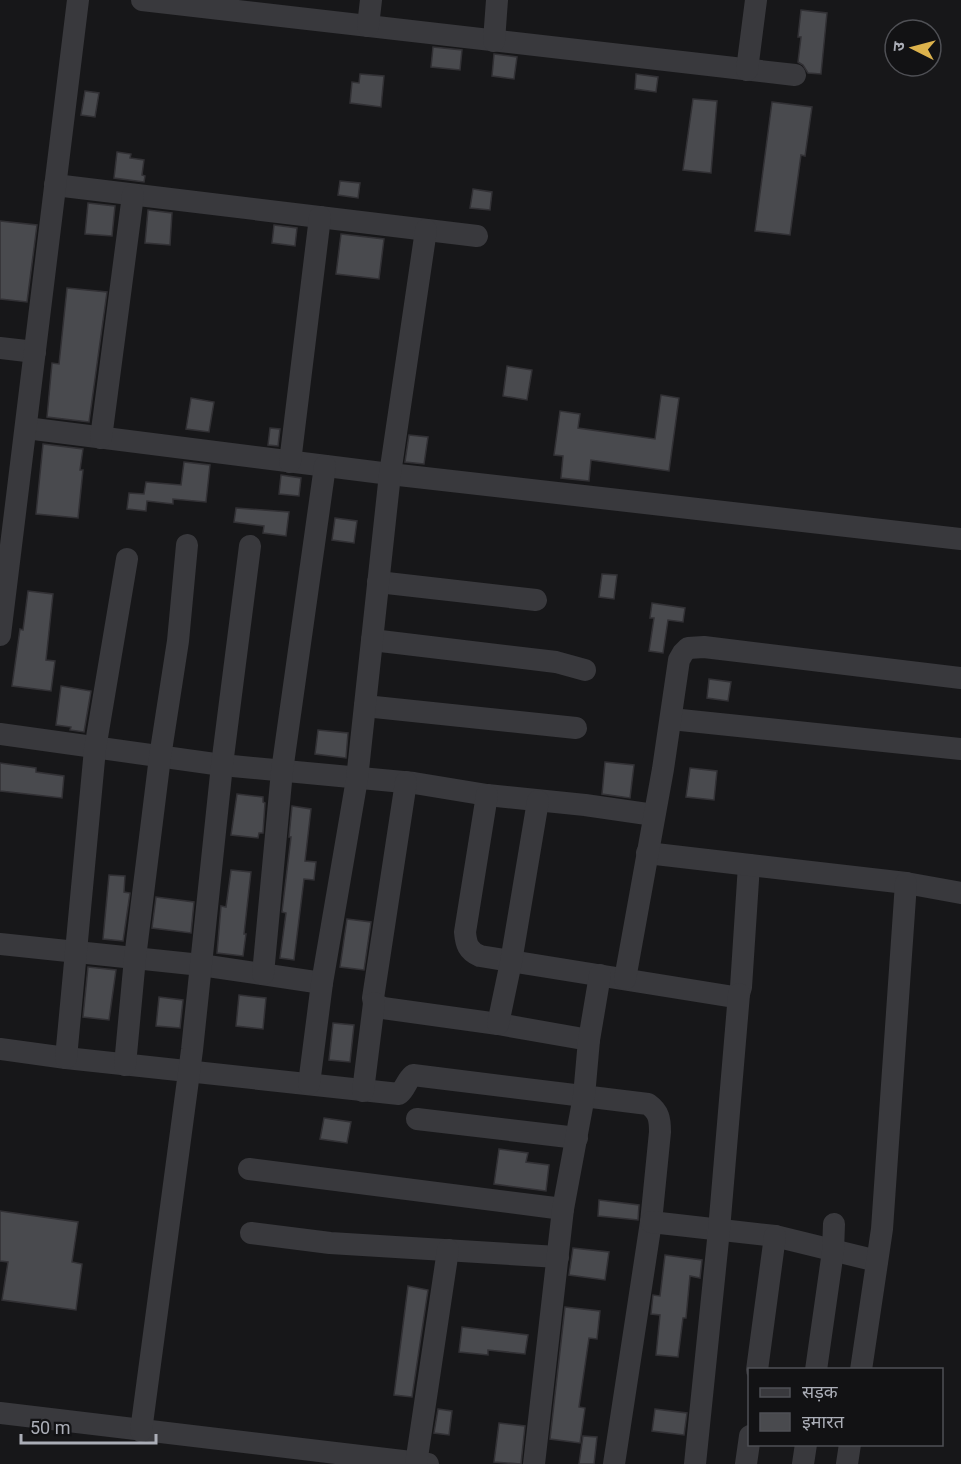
<svg xmlns="http://www.w3.org/2000/svg" width="961" height="1464" viewBox="0 0 961 1464" font-family="Roboto,'Noto Sans Devanagari',sans-serif">
<style>
.building{fill:#494a4e;stroke:#323135;stroke-width:1.5}
.lines{fill:none;stroke-linecap:round;stroke-linejoin:round}
.minor{stroke:#39393d;stroke-width:22}
</style>
<rect width="100%" height="100%" fill="#171719"/>
<!-- building -->
<g class="building">
<polygon points="801,10 827,13 821,74 808,73 803,65 798,62 801,37 798,37"/>
<polygon points="433,47 462,50 460,70 431,67"/>
<polygon points="494,54 517,57 514,79 492,76"/>
<polygon points="360,74 384,76 381,107 350,103 352,82 359,83"/>
<polygon points="636,74 658,77 656,92 635,89"/>
<polygon points="85,91 99,93 95,117 81,115"/>
<polygon points="693,99 717,101 711,173 683,170"/>
<polygon points="772,102 812,107 805,156 801,155 790,235 755,231"/>
<polygon points="117,152 131,154 130,158 144,160 142,175 145,176 144,182 114,178"/>
<polygon points="340,181 360,183 358,198 338,195"/>
<polygon points="473,189 492,192 490,210 470,208"/>
<polygon points="88,203 115,206 112,236 85,234"/>
<polygon points="148,210 172,213 170,245 145,243"/>
<polygon points="0,221 37,225 27,302 0,299"/>
<polygon points="274,225 297,228 295,246 272,243"/>
<polygon points="341,234 384,239 379,279 336,274"/>
<polygon points="67,288 107,292 89,422 47,417 52,363 59,364"/>
<polygon points="507,366 532,370 527,400 503,396"/>
<polygon points="661,395 679,398 669,471 591,460 589,481 561,478 563,456 554,455 560,411 580,414 578,428 655,439"/>
<polygon points="191,398 214,402 209,432 186,429"/>
<polygon points="270,428 280,429 278,446 268,445"/>
<polygon points="409,435 428,437 424,464 405,462"/>
<polygon points="43,444 83,449 80,470 83,470 78,518 36,514"/>
<polygon points="184,462 210,465 206,502 173,499 173,504 147,501 146,511 127,509 129,493 144,494 146,482 181,485"/>
<polygon points="281,475 301,478 299,496 279,494"/>
<polygon points="236,508 289,512 286,536 263,533 264,526 234,522"/>
<polygon points="335,518 357,521 354,543 332,540"/>
<polygon points="602,574 617,575 614,599 599,597"/>
<polygon points="28,591 53,594 46,660 55,661 51,691 12,686 20,629 23,630"/>
<polygon points="652,603 685,608 683,622 668,620 663,653 649,651 654,618 650,618"/>
<polygon points="709,679 731,682 728,701 707,698"/>
<polygon points="61,686 91,691 84,732 70,730 71,727 56,725"/>
<polygon points="318,730 348,733 346,758 315,754"/>
<polygon points="605,762 634,765 630,798 602,794"/>
<polygon points="0,763 36,768 36,772 64,776 62,798 0,791"/>
<polygon points="690,768 717,771 714,800 686,797"/>
<polygon points="237,794 263,797 263,802 265,803 263,833 259,833 258,838 231,835"/>
<polygon points="292,806 311,809 305,861 316,862 314,880 304,879 294,960 280,958 286,913 282,912 291,837 289,837"/>
<polygon points="231,870 251,872 244,934 246,934 243,956 217,953 221,906 226,907"/>
<polygon points="109,875 125,876 124,892 130,893 123,941 103,939"/>
<polygon points="156,897 194,902 191,933 152,928"/>
<polygon points="347,919 371,922 364,970 340,967"/>
<polygon points="88,967 116,970 109,1020 83,1017"/>
<polygon points="239,995 266,998 263,1029 236,1026"/>
<polygon points="159,997 183,1000 180,1028 156,1026"/>
<polygon points="333,1023 354,1025 350,1062 329,1060"/>
<polygon points="324,1118 351,1122 347,1143 320,1139"/>
<polygon points="499,1149 528,1153 526,1162 549,1165 546,1191 494,1184"/>
<polygon points="599,1200 639,1205 638,1220 598,1216"/>
<polygon points="0,1211 78,1222 72,1262 82,1264 76,1310 2,1300 8,1262 0,1261"/>
<polygon points="573,1248 609,1252 605,1280 569,1275"/>
<polygon points="665,1255 702,1260 700,1278 690,1276 686,1318 683,1318 678,1357 656,1355 660,1315 651,1314 653,1295 660,1296"/>
<polygon points="408,1286 428,1290 412,1397 394,1395"/>
<polygon points="565,1307 600,1311 597,1339 589,1338 579,1407 585,1408 580,1443 550,1439"/>
<polygon points="462,1327 528,1335 525,1354 488,1350 488,1355 459,1352"/>
<polygon points="438,1409 452,1411 449,1435 434,1433"/>
<polygon points="655,1409 687,1413 684,1435 652,1431"/>
<polygon points="499,1423 525,1426 521,1464 494,1462"/>
<polygon points="583,1436 597,1437 594,1464 579,1464"/>
</g>
<g class="lines">
<!-- minor -->
<g class="minor">
<polyline points="142,0 795,75"/>
<polyline points="368,26 371,0"/>
<polyline points="494,41 497,0"/>
<polyline points="747,70 756,0"/>
<polyline points="55,185 477,236"/>
<polyline points="0,348 35,352"/>
<polyline points="26,428 390,474 961,539"/>
<polyline points="101,438 133,195"/>
<polyline points="290,462 320,217"/>
<polyline points="378,582 536,600"/>
<polyline points="0,635 78,0"/>
<polyline points="372,640 556,662 585,670"/>
<polyline points="365,706 576,728"/>
<polyline points="671,719 961,749"/>
<polyline points="0,734 222,765 414,783 487,795 585,805 654,815"/>
<polyline points="406,782 373,998 374,1003 383,1008 498,1024 589,1040"/>
<path d="M487,795L465,932C466,944 468,951 480,956L734,997L739,994L741,987L749,865"/>
<polyline points="647,853 906,883 961,893"/>
<polyline points="0,944 201,965 322,983"/>
<polyline points="263,974 282,771 325,466"/>
<polyline points="625,979 663,769 679,660 683,653 688,648 704,647 961,678"/>
<polyline points="498,1024 511,962 538,801"/>
<path d="M0,1049L66,1058L399,1094C406,1088 406,1081 413,1075L648,1104C659,1112 660,1119 660,1132L651,1222L614,1464"/>
<polyline points="66,1058 95,749 127,559"/>
<polyline points="125,1065 135,958 160,757 178,641 187,545"/>
<polyline points="309,1084 322,983 357,779 390,474 426,230"/>
<polyline points="363,1091 374,1003"/>
<polyline points="417,1119 577,1138"/>
<polyline points="249,1169 563,1209"/>
<polyline points="651,1222 775,1236 877,1261"/>
<polyline points="251,1233 330,1243 558,1257"/>
<polyline points="757,1370 775,1236"/>
<polyline points="816,1370 833,1251 834,1224"/>
<polyline points="861,1370 882,1229 906,883"/>
<polyline points="0,1413 428,1464"/>
<polyline points="141,1431 192,1050 222,765 250,546"/>
<polyline points="416,1464 448,1250"/>
<polyline points="534,1464 563,1209 584,1096 589,1040 600,975"/>
<polyline points="695,1464 719,1230 739,994"/>
<polyline points="746,1464 750,1436"/>
<polyline points="803,1464 806,1444"/>
<polyline points="847,1464 850,1444"/>
</g>
</g>
<!-- legend -->
<rect x="748" y="1368" width="195" height="78" fill="#121214" stroke="#4f5055" stroke-width="1.5"/>
<rect x="760" y="1388" width="30" height="9" fill="#39393d" stroke="#4f5055" stroke-width="1.5"/>
<text x="802" y="1398" font-size="18" fill="#abaeb7">सड़क</text>
<rect x="760" y="1413" width="30" height="18" fill="#494a4e" stroke="#4f5055" stroke-width="1.5"/>
<text x="802" y="1428" font-size="18" fill="#abaeb7">इमारत</text>
<!-- north arrow -->
<g transform="translate(913 48) rotate(276)"><circle r="28" fill="#121214" stroke="#4f5055" stroke-width="1.5"/>
<path d="M0-4.5L10 22L0 15L-10 22Z" fill="#dcb24c"/>
<text y="-9" font-size="16" font-weight="bold" text-anchor="middle" fill="#abaeb7">उ</text>
</g>
<!-- scale -->
<path d="M21 1434v9h135v-9" fill="none" stroke="#abaeb7" stroke-width="3"/>
<text x="30" y="1434" font-size="18" fill="#abaeb7" stroke="#121214" stroke-width="4.5" paint-order="stroke">50 m</text>
</svg>
